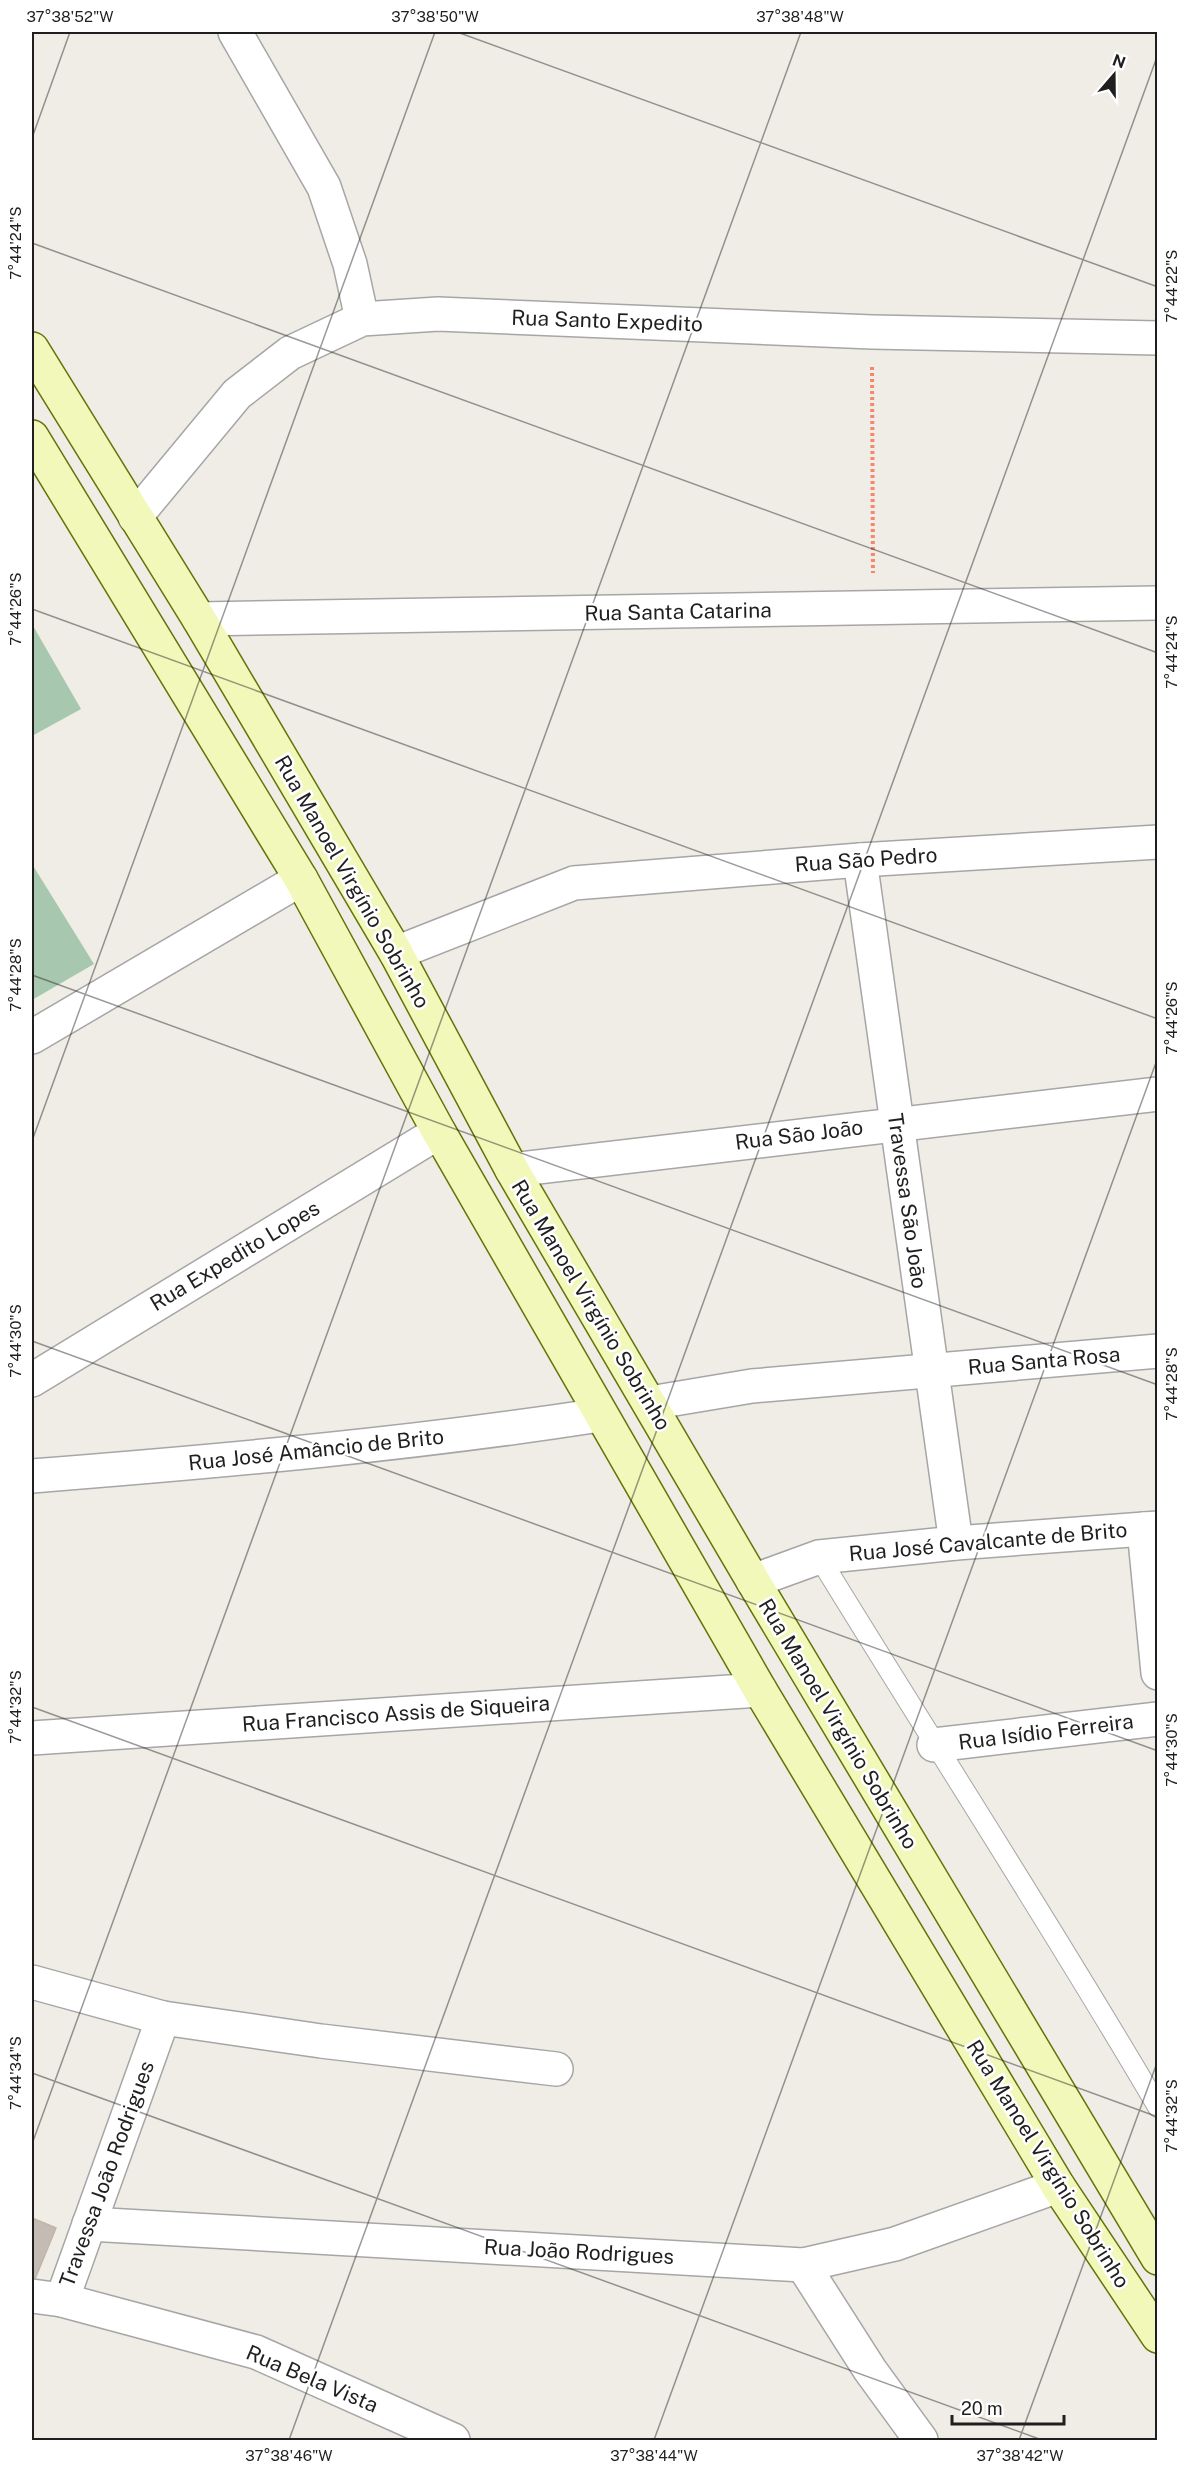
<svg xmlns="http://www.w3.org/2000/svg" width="1189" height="2472" viewBox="0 0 1189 2472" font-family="'Public Sans',sans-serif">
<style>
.cemetery{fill:#a7c8ae}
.building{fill:#c4bcb4;stroke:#c1b4a8;stroke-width:1.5}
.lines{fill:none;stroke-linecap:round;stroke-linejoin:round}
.service-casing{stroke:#a6a6a6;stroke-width:22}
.minor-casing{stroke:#a6a6a6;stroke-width:36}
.secondary-casing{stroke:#617407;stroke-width:36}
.path{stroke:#f7866e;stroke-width:4;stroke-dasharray:3 3;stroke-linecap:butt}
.service{stroke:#fff;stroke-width:20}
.minor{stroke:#fff;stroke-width:33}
.secondary{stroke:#f1f8ba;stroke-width:33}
.ticks{fill:none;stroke:#1f1f1f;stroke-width:1.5;stroke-opacity:0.45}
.labels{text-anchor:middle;stroke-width:5;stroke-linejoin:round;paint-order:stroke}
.street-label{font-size:21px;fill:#1f1f1f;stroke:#fff}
.neatline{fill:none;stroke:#1f1f1f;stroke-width:2}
.ticks-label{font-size:15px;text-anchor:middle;fill:#1f1f1f}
</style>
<rect width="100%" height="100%" fill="#efede5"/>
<!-- cemetery -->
<g class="cemetery">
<polygon points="32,624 81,709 32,736"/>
<polygon points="32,864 94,964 32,1000"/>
</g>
<!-- building -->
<polygon class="building" points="32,2218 56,2228 35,2279 32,2277"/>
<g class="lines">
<!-- service casing -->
<g class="service-casing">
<path id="service" d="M819,1557C931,1740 1049,1921 1158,2107"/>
</g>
<!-- minor casing -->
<g class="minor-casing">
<g id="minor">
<polyline points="235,32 324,187 350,264 362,319"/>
<polyline points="135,517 237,394 290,353 362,319 438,314 872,332 1158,338"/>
<polyline points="199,619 1158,603"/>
<polyline points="860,860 956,1543"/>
<polyline points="396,953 574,883 860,860 1158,842"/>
<polyline points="32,1037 301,879"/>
<polyline points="512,1170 1158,1094"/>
<polyline points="32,1380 439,1132"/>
<polyline points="650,1403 752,1386 1158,1351"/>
<path d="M32,1476C222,1461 412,1444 600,1415"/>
<polyline points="1144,1529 1158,1673"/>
<polyline points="753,1581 819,1557 956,1543 1158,1528"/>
<polyline points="32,1738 760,1690"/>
<polyline points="934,1745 1158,1719"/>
<polyline points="32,1982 163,2018 321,2041 556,2069"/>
<polyline points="89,2224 803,2265 895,2244 1058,2186"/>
<polyline points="803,2265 870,2370 921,2440"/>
<polyline points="32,2296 62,2300 163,2018"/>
<polyline points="62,2300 256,2352 453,2440"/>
</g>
</g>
<!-- secondary casing -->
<g class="secondary-casing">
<g id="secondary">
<polyline points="32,349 199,619 396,953 512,1170 753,1581 1158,2258"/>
<polyline points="32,437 301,879 439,1132 760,1690 1058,2186 1158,2336"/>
</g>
</g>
<!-- path -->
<polyline class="path" points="872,367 873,573"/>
<!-- service -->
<use href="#service" class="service"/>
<!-- minor -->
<use href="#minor" class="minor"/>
<!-- secondary -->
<use href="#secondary" class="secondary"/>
</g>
<!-- ticks -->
<path class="ticks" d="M457,32L1158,287M32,138L70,32M32,243L1158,653M32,609L1158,1019M32,975L1158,1385M32,1141L435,32M32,1341L1158,1751M32,1707L1158,2117M32,2073L1042,2440M32,2144L801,32M32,2439L36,2440M289,2440L1158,54M654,2440L1158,1057M1019,2440L1158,2060"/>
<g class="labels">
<!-- street labels -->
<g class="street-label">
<text transform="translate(607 321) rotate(2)" y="7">Rua Santo Expedito</text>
<text transform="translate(678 612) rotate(-1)" y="7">Rua Santa Catarina</text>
<text transform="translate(866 860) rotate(-4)" y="7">Rua São Pedro</text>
<text transform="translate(352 882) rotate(60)" y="7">Rua Manoel Virgínio Sobrinho</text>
<text transform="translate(799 1135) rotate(-7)" y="7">Rua São João</text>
<text transform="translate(907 1201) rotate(82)" y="7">Travessa São João</text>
<text transform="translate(235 1256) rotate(-31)" y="7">Rua Expedito Lopes</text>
<text transform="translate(591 1305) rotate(59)" y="7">Rua Manoel Virgínio Sobrinho</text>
<text transform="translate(1044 1361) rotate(-5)" y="7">Rua Santa Rosa</text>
<text transform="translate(316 1450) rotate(-6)" y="7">Rua José Amâncio de Brito</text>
<text transform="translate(988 1542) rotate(-5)" y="7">Rua José Cavalcante de Brito</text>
<text transform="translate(396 1714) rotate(-4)" y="7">Rua Francisco Assis de Siqueira</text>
<text transform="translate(838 1724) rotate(59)" y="7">Rua Manoel Virgínio Sobrinho</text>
<text transform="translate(1046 1732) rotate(-7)" y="7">Rua Isídio Ferreira</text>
<text transform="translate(1048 2164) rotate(58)" y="7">Rua Manoel Virgínio Sobrinho</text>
<text transform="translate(107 2174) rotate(-70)" y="7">Travessa João Rodrigues</text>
<text transform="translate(579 2252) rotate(3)" y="7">Rua João Rodrigues</text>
<text transform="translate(312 2379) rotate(23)" y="7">Rua Bela Vista</text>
</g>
</g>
<!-- border -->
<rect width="1189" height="2472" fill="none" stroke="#ffffff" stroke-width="66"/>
<!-- north arrow -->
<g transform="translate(1114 75) rotate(20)" stroke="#ffffff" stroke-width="4.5" paint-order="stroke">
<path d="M0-4.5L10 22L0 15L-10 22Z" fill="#1f1f1f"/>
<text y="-9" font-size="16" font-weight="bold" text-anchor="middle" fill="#1f1f1f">N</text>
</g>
<!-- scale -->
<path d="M952 2415v9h112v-9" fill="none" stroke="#1f1f1f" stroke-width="3"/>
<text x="961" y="2415" font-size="18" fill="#1f1f1f" stroke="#ffffff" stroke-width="4.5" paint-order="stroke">20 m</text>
<rect x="33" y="33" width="1123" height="2406" class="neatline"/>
<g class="ticks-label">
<text x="70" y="22">37°38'52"W</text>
<text x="435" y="22">37°38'50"W</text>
<text x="800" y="22">37°38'48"W</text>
<text transform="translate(16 243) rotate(-90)" y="5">7°44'24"S</text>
<text transform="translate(1172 286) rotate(-90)" y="5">7°44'22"S</text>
<text transform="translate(16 609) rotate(-90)" y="5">7°44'26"S</text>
<text transform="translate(1172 652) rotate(-90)" y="5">7°44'24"S</text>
<text transform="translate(16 975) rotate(-90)" y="5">7°44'28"S</text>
<text transform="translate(1172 1018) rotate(-90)" y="5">7°44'26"S</text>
<text transform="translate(16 1341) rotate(-90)" y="5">7°44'30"S</text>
<text transform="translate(1172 1384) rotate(-90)" y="5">7°44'28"S</text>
<text transform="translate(16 1707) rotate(-90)" y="5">7°44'32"S</text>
<text transform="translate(1172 1750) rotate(-90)" y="5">7°44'30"S</text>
<text transform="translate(16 2073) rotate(-90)" y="5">7°44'34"S</text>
<text transform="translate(1172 2116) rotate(-90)" y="5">7°44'32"S</text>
<text x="289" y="2461">37°38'46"W</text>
<text x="654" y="2461">37°38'44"W</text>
<text x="1020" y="2461">37°38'42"W</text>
</g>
</svg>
